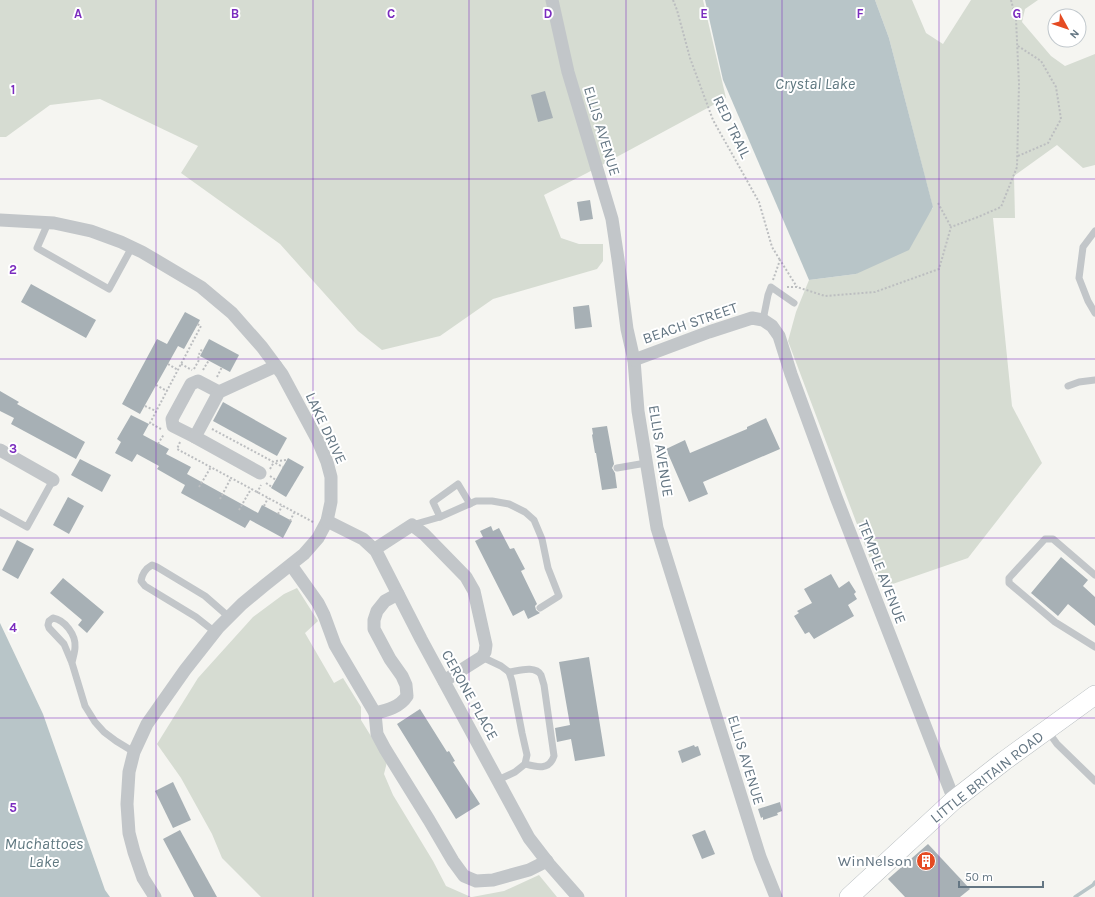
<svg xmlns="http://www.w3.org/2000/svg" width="1095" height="897" viewBox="0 0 1095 897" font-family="Karla,sans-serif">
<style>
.green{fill:#d6dcd2}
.water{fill:#b8c5c8}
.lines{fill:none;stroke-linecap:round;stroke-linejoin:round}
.stream{stroke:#b8c5c8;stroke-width:3.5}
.building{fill:#a7b0b5}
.secondary-casing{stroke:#b4babe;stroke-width:20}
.path{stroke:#bcbec0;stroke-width:2;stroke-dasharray:2 2;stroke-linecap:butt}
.lane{stroke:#c2c6c9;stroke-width:7}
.street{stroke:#c2c6c9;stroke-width:13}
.secondary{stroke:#fff;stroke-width:19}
.grid{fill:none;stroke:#7b2cbf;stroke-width:1;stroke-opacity:0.55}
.labels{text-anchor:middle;stroke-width:4;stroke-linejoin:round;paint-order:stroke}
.street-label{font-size:15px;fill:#647683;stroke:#fff}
.poi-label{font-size:15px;fill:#647683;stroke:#fff;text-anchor:end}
.water-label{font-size:16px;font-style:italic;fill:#5f7880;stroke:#fff}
.grid-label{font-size:13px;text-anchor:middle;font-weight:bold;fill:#7b2cbf;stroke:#fff;stroke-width:4;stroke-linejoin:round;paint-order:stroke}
</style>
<rect width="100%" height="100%" fill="#f5f5f1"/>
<!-- green -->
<g class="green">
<polygon points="0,0 703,0 726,98 587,173 544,195 561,238 579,244 603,244 603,261 597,269 493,299 440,336 382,350 358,331 280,244 181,173 198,146 100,99 50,105 6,137 0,137"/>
<polygon points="875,0 912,0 926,33 943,44 971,0 1038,0 1025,9 1022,22 1051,56 1065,66 1095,54 1095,165 1083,168 1057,145 1014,176 1015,218 993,218 1012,406 1042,463 968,558 881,588 788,341 796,312 809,280 856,274 933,208 889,38"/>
<polygon points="297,588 318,621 305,633 334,683 343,678 361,707 361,720 387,762 384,774 393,795 433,861 446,886 471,897 261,897 222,858 212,834 181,778 157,744 198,678 253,617 284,594"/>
<polygon points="539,875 557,897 472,897 504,891"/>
</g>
<!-- water -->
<g class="water">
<polygon points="705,0 875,0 889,38 933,207 909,250 856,274 809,280 723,80"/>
<polygon points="0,623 43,714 105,890 110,897 0,897"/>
</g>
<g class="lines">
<!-- stream -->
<polyline class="stream" points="1075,897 1093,885 1095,882"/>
</g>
<!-- building -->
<g class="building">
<polygon points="545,91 553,118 538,122 531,95"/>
<polygon points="590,200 593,219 580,221 577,202"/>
<polygon points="31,284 96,320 86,338 21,302"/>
<polygon points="589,305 592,327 575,329 573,307"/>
<polygon points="185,312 200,320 184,349 178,346 140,414 122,404 157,339 167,344"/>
<polygon points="209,339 239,355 230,372 200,356"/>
<polygon points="0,391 19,402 17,404 85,442 76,459 11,424 14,418 0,411"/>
<polygon points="223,402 287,438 277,456 213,421"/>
<polygon points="131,415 149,424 143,435 169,449 166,454 191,467 187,474 258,513 262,505 292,521 283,538 250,520 245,528 181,493 185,485 157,469 159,466 137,454 132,462 115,453 121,442 117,439"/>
<polygon points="766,418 780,449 703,482 708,494 689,502 666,449 685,440 690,453 747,429 747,427"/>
<polygon points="607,426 614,464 612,468 615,473 617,488 602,490 596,453 595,453 592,435 593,434 592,428"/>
<polygon points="288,458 304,467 286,497 271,488"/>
<polygon points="80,459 111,475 102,492 71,475"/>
<polygon points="68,497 84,506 69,534 53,525"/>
<polygon points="491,526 493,531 499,528 510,549 514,548 525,569 521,571 537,604 535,606 536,610 540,613 528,619 524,610 513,616 475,541 483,537 480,531"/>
<polygon points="17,540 34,549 18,579 2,570"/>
<polygon points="1061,557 1088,580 1083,586 1095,597 1095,626 1068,604 1058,616 1031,593"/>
<polygon points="831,574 839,588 849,581 856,592 854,594 857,599 848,605 854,616 814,639 809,632 805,634 794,616 799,613 797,611 812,603 804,589"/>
<polygon points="63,578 104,612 87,633 78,625 82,620 50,593"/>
<polygon points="589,657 605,756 575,761 571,739 557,742 555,728 570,725 559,662"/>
<polygon points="420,709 447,752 449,751 455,761 453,762 480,804 456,819 397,724"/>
<polygon points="694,745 695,747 698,746 701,755 682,763 678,751"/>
<polygon points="173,782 191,820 173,828 155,791"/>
<polygon points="780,802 782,811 777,813 778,815 763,820 763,817 761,818 758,809"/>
<polygon points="180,830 217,897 194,897 163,839"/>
<polygon points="705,830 715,854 702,859 692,835"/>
<polygon points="928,844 970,889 960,897 905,897 888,879"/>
</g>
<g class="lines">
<!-- secondary casing -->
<g class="secondary-casing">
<polyline id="secondary" points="849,897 954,800 1004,761 1095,695"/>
</g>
<!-- path -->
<g class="path">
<polyline points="673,0 677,10 690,58 713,120 759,202 772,247 780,260"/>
<polyline points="1018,156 1048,143 1061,119 1056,87 1041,61 1018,46"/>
<polyline points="938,203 951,227"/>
<polyline points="773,280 780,260 797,287"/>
<polyline points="787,287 797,287 825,296 875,292 939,269 951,227 978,217 1001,207 1017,167 1019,84 1016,19 1011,0"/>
<polyline points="168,364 178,370"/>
<polyline points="181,364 192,370"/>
<polyline points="194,369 199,360 198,356 202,349"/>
<polyline points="203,370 209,360"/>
<polyline points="217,377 222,367"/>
<polyline points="156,385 167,391"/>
<polyline points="145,406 156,411"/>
<polyline points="161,429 150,423 201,326 197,324"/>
<polyline points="212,429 283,467"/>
<polyline points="180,442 177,449 313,522"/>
<polyline points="158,444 164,434"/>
<polyline points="276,461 287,460"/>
<polyline points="270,469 274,462"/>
<polyline points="270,476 276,480"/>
<polyline points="266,483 272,487"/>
<polyline points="199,487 211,467"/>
<polyline points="257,493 261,485"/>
<polyline points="220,499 231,478"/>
<polyline points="264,506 268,498"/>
<polyline points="239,510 251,489"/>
<polyline points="278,514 282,506"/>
<polyline points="290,521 294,513"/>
</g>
<!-- lane -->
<g class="lane">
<polyline points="48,223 37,248 109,289 132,247"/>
<polyline points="1095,231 1083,247 1079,278 1088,301 1095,313"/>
<polyline points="763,320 768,295 771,287 794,303"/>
<polyline points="1068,386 1079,382 1095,380"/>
<polyline points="617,468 646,463"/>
<polyline points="0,512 27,527 53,480"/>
<polyline points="440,517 433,502 458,484 470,504"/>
<polyline points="412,525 440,517 476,501 492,501 509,504 525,512 534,520 542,539 548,568 559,596 540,608"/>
<polyline points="1095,575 1053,539 1045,539 1009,578 1009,583 1055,622 1095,647"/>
<path d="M215,632L196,617L145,586L141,581C142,574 145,569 152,565L157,567L205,596L229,617"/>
<polyline points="482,657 501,666 509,672 512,681 522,733 527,755 525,764 515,772 498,780"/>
<path d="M72,663C73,657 75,652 75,647C76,635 65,620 53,618L49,621L48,625L49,628L64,644L72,663L85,706L95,722L104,732L116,741L134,752"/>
<path d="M509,672C518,671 535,665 541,675C542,678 543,682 544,685L554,756C549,771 536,767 525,764"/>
<polyline points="1047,730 1057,744 1095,781"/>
</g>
<!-- street -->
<g class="street">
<polyline points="552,0 568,72 612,219 618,259 627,329 634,360 638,411 657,528 760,857 776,897"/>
<polyline points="0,220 54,223 91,231 121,242 142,252 201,287 232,313 262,347 282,374 318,441 327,462 331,477 331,502 327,521 318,538 304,554 265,585 242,604 218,628 185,670 147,724 134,752 129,772 127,804 129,833 134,852 143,878 155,897"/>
<polyline points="634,360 709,332 752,318 763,320 772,326 779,336 791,374 836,497 954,800"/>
<polyline points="195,437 173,426 172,419 191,384 198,381 219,392"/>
<polyline points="0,450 53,480"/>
<polyline points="260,473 195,437 219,392 276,366"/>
<polyline points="327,521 363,539 376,551 421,639 529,838 549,864 578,897"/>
<polyline points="375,549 412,525 424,534 466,577 474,591 486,645 485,652 482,657 444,681"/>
<polyline points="291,565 318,603 324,615 335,645 375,713 377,734 385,749 429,820 453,861 464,876 476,881 493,880 529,870 547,861"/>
<path d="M375,713C388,710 400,707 407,696L406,685L402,676L390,659L374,629V620L377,611L385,601L398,594"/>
</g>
<!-- secondary -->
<use href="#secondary" class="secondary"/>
</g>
<!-- grid -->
<path class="grid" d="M156,0V897M313,0V897M469,0V897M626,0V897M782,0V897M939,0V897M0,179H1095M0,359H1095M0,538H1095M0,718H1095"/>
<!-- icons -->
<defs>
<g id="building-disc" transform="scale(1)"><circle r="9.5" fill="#e54b22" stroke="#fff"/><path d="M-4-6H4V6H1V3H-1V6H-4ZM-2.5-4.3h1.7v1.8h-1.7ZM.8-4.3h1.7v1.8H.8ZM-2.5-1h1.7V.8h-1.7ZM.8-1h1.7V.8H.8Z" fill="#fff"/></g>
</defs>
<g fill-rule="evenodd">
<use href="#building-disc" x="926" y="861"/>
</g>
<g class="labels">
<!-- street labels -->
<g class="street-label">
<text transform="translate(732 127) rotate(64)" y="5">RED TRAIL</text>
<text transform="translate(602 131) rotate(73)" y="5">ELLIS AVENUE</text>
<text transform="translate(690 323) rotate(-19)" y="5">BEACH STREET</text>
<text transform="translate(326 428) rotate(65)" y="5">LAKE DRIVE</text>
<text transform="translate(661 451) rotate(81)" y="5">ELLIS AVENUE</text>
<text transform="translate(882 572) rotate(69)" y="5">TEMPLE AVENUE</text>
<text transform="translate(470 695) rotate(61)" y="5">CERONE PLACE</text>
<text transform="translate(746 760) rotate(73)" y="5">ELLIS AVENUE</text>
<text transform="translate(987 777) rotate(-38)" y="5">LITTLE BRITAIN ROAD</text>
</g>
<!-- poi labels -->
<g class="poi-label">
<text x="912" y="866">WinNelson</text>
</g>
<!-- water labels -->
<g class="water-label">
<text x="815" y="89">Crystal Lake</text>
<text x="44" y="849">Muchattoes<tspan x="44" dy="18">Lake</tspan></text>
</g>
</g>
<g class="grid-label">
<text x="78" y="18">A</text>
<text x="235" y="18">B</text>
<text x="391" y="18">C</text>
<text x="548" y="18">D</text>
<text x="704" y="18">E</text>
<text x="860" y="18">F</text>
<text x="1017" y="18">G</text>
<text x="13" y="94">1</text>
<text x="13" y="274">2</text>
<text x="13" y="453">3</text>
<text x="13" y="632">4</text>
<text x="13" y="812">5</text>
</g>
<!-- north arrow -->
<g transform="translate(1067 28) rotate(130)"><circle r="19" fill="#ffffff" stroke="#c1c8cd"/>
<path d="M0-3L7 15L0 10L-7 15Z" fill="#e54b22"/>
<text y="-6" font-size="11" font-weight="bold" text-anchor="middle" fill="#647683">N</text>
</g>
<!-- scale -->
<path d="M959 881v6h84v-6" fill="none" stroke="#647683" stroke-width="2"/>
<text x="965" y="881" font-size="12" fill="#647683" stroke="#ffffff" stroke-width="3" paint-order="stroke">50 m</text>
</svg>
